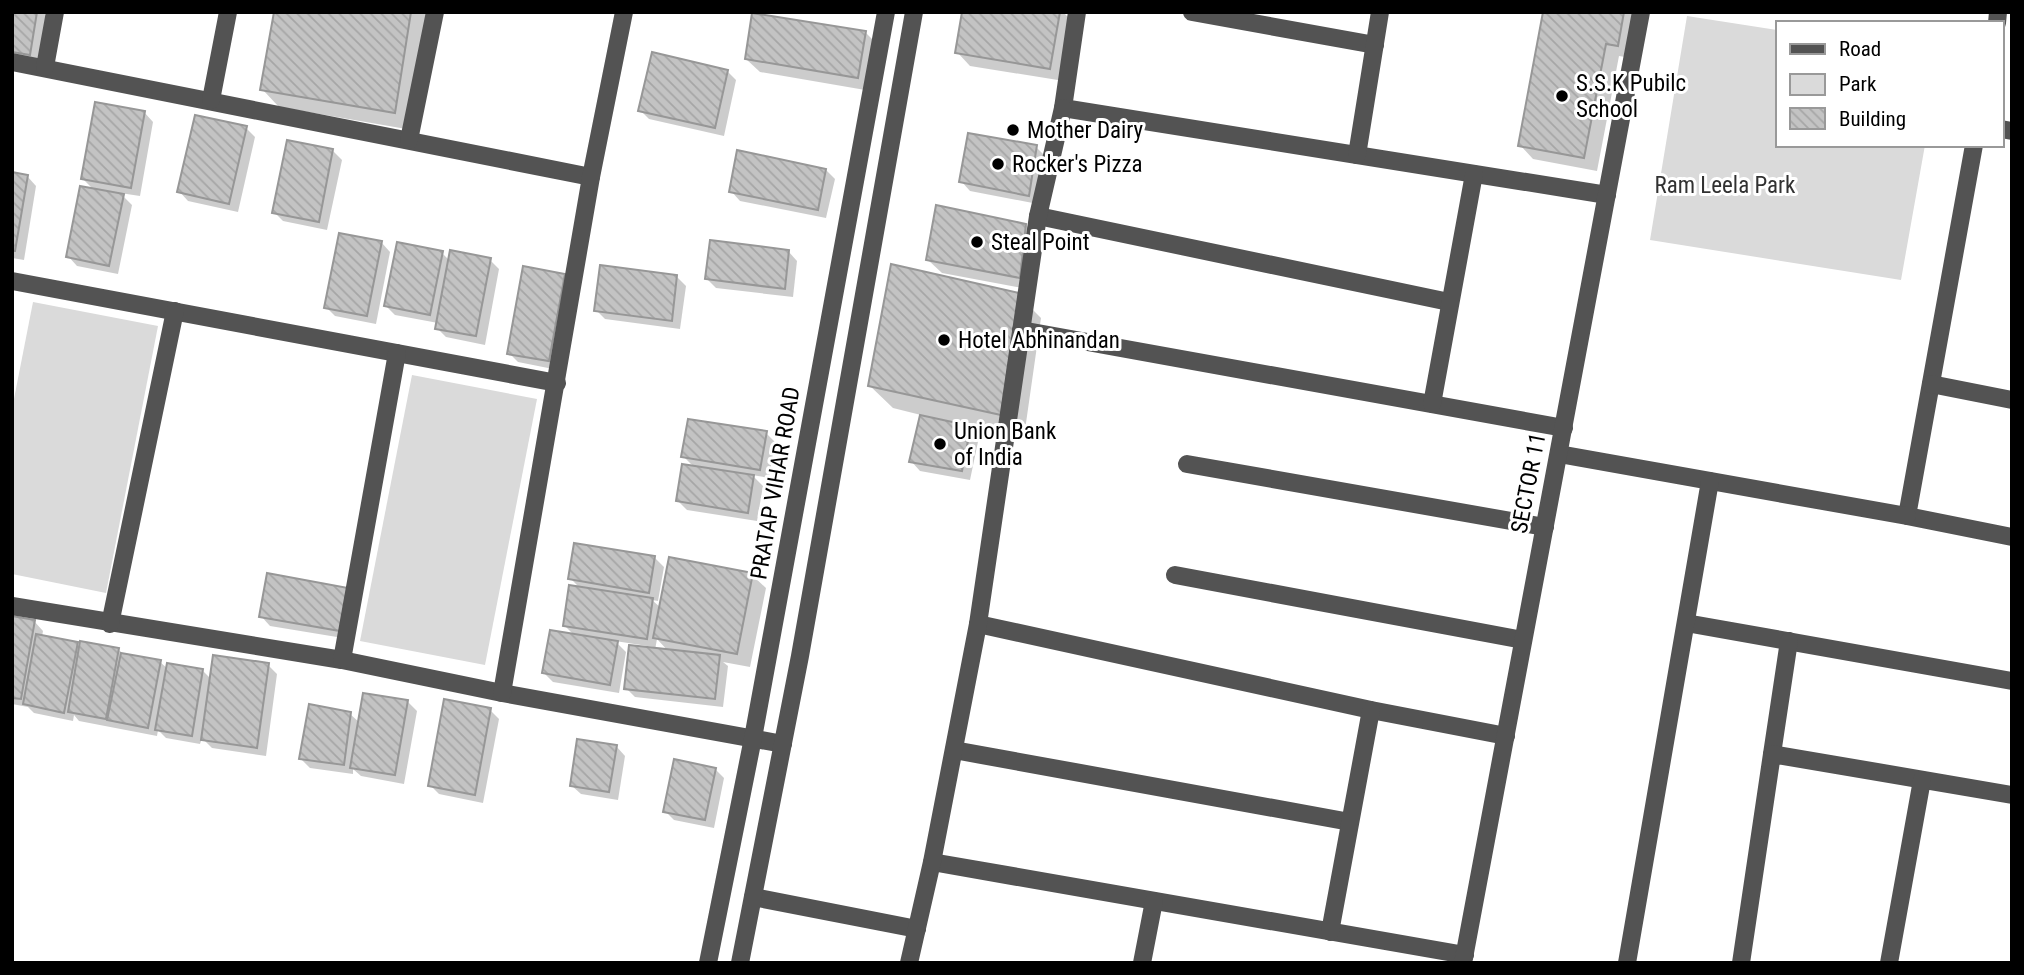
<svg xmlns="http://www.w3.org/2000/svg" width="2024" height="975" viewBox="0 0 2024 975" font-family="'Roboto Condensed',sans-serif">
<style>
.green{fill:#dadada}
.shadow{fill:#0003;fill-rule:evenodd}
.building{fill:url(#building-back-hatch);stroke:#979797;stroke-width:2}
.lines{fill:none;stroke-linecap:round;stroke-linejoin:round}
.minor{stroke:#535353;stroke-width:18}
.poi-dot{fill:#000;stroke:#fff;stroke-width:2.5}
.labels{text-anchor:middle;stroke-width:6;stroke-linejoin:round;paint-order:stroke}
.poi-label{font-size:23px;fill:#000;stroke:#fff;text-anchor:start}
.park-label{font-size:23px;fill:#313131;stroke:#fff}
.street-label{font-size:23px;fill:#000;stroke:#fff}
</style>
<defs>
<pattern id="building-back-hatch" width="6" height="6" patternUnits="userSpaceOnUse" patternTransform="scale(1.75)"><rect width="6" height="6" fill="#c3c3c3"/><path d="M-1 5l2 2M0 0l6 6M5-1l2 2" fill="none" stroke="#a6a6a6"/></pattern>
</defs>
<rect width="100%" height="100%" fill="#fff"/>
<!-- green -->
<g class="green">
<polygon points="1687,16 1777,30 1777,145 1925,145 1901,280 1650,240"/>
<polygon points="33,302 158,326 106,593 12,574 12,409"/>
<polygon points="412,375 537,399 485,665 360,641"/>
</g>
<!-- shadow -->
<g class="shadow">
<polygon points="12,12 43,12 47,16 39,63 12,59"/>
<polygon points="276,12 431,12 412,130 279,107 262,89"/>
<polygon points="964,12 1063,12 1074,23 1064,81 970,66 957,52"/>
<polygon points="1545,12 1632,12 1638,19 1631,58 1619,56 1597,171 1533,159 1520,145"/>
<polygon points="865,32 879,46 871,91 760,72 746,59"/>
<polygon points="727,71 736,80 724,136 649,119 640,110"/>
<polygon points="144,112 153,122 140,196 120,193 132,205 118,274 77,266 68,256 95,191 83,179"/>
<polygon points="246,128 255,137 238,212 188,201 179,191"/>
<polygon points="1036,147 1045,156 1038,204 970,191 961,181"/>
<polygon points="333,151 342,160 327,230 283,221 274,212"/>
<polygon points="826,170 835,179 826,218 740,201 731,191"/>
<polygon points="12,174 27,176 36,186 24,260 12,258"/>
<polygon points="1026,225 1039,239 1033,290 942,273 928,260"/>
<polygon points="381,242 390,252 376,324 335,316 326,307"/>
<polygon points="788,251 797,261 793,297 716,288 707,279"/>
<polygon points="442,253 449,260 490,260 499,269 485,345 446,337 437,328 438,323 395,315 386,306"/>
<polygon points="564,276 573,285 558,370 518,362 509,353"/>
<polygon points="677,277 686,286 680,329 605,319 596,310"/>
<polygon points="1018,295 1041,318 1024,437 967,424 979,437 970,480 920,471 911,461 921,415 893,408 869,385"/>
<polygon points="766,433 775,442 769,478 752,475 763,486 757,521 687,510 678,501 695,468 683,456"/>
<path d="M655,558L664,567L658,601L652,600L661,608L752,575L766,588L750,667L723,662L728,666L723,707L635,697L626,688L654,647L615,641L626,652L619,693L553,682L544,673L575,636L565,626L581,589L570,578ZM657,639L669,652L655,650Z"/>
<polygon points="269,575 349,639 270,626 261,616"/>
<polygon points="12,618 34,621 43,631 42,637 77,644 81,648 118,649 124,655 160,662 168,669 203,671 211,679 268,665 277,674 266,756 212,748 202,738 200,744 166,738 158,730 157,736 79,721 74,715 73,721 34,713 28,707 12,704"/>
<polygon points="408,702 417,711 404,784 361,776 353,769 353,774 310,768 301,759 350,714 360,723"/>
<polygon points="490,710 499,719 483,803 439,794 430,785"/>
<polygon points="616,746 625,756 618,800 581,794 571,785"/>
<polygon points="715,769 724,778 714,828 674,820 665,811"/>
</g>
<!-- building -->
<g class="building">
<polygon points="12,12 37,12 30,55 12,52"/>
<polygon points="274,12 411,12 395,113 260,90"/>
<polygon points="962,12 1060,12 1050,69 955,53"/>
<polygon points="1543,12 1624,12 1618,46 1606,44 1584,158 1518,146"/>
<polygon points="752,13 866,31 858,78 745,59"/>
<polygon points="652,52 728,70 715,128 638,111"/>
<polygon points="95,102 145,111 131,188 81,179"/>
<polygon points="195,115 247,126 229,204 177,192"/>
<polygon points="968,133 1037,145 1029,196 959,182"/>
<polygon points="287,140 333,149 319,222 272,213"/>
<polygon points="737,150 826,169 818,210 729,192"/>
<polygon points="12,172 28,175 15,251 12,251"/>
<polygon points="80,186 124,194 109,266 66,257"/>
<polygon points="936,205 1026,224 1020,278 926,260"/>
<polygon points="339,233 382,241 367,316 324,308"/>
<polygon points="710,240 789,250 785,289 705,279"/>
<polygon points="397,242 443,251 430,315 384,306"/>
<polygon points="450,250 491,258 476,336 435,329"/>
<polygon points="891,264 1019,293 1001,415 868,386"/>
<polygon points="600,265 677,275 672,321 594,311"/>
<polygon points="523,266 565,274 549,361 507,354"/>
<polygon points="920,415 971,426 962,471 909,462"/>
<polygon points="688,419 767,431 760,470 681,457"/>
<polygon points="682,464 754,475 748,513 676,501"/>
<polygon points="574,543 655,556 649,593 568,579"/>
<polygon points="669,557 753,573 737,654 653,638"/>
<polygon points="267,573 348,588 340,631 259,617"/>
<polygon points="569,585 653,598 647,639 563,626"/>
<polygon points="12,616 35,620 21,699 12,698"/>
<polygon points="550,630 618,641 610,685 542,673"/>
<polygon points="36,634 78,642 64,713 23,704"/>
<polygon points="80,641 119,648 106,719 68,712"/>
<polygon points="629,645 720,655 715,699 624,689"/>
<polygon points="121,653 161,660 148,728 107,720"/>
<polygon points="213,655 269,663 257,748 201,740"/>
<polygon points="167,663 203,669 192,736 155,730"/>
<polygon points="363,693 408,700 395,775 350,768"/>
<polygon points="444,699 491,708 475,795 428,786"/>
<polygon points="309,704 351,712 344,765 299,759"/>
<polygon points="577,739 617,745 609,792 570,786"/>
<polygon points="674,759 716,768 705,820 663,812"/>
</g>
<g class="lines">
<!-- minor -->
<g class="minor">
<polyline points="1077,12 1063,108 1607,195"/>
<polyline points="1192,12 1375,45"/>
<polyline points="1997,23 1998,12"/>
<polyline points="12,62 591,177"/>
<polyline points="45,67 55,12"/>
<polyline points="211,100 228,12"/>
<polyline points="2001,129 2012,131"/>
<polyline points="409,140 435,12"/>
<polyline points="1974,145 1907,516 2012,537"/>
<polyline points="1357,155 1380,12"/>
<polyline points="1038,216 1449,302"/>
<polyline points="12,281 557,383"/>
<polyline points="1021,330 1564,428"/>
<polyline points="1931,384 2012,400"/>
<polyline points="1432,404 1474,174"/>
<polyline points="1559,454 1907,516"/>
<polyline points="1187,464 1545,527"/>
<polyline points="1175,575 1523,640"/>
<polyline points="12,606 342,660 502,693 783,744"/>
<polyline points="1686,623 2012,681"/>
<polyline points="110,624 175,311"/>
<polyline points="978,624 1371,710 1506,736"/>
<polyline points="342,660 397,353"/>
<polyline points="502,693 591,177 624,12"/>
<polyline points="954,750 1350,822"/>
<polyline points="1772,754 1789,641"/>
<polyline points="932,862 1465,955"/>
<polyline points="753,897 917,929"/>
<polyline points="1330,932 1371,710"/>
<polyline points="708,963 753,738 886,12"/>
<polyline points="740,963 800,656 914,12"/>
<polyline points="909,963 932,862 978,624 1038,216 1063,108"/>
<polyline points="1142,963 1154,901"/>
<polyline points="1463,963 1641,12"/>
<polyline points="1627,963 1710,481"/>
<polyline points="1741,963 1772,754 2012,795"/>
<polyline points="1889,963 1922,780"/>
</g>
</g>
<!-- markers -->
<g class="poi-dot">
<circle cx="1562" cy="96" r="7"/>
<circle cx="1013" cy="130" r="7"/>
<circle cx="998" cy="164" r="7"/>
<circle cx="977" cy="242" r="7"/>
<circle cx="944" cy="340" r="7"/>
<circle cx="940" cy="444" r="7"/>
</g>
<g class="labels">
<!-- poi labels -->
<g class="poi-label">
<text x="1576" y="91">S.S.K Pubilc<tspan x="1576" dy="26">School</tspan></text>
<text x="1027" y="138">Mother Dairy</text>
<text x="1012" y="172">Rocker's Pizza</text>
<text x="991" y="250">Steal Point</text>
<text x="958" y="348">Hotel Abhinandan</text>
<text x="954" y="439">Union Bank<tspan x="954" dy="26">of India</tspan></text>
</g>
<!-- park labels -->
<g class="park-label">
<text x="1725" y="193">Ram Leela Park</text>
</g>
<!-- street labels -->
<g class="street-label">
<text transform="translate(775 483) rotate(-80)" y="8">PRATAP VIHAR ROAD</text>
<text transform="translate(1528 483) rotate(-79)" y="8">SECTOR 11</text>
</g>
</g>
<!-- border -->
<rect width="2024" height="975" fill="none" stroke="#000000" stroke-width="28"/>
<!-- legend -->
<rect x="1776" y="21" width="228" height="126" fill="#ffffff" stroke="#999999" stroke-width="2"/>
<rect x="1790" y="44" width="35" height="10" fill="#535353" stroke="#999999" stroke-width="2"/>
<text x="1839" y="56" font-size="21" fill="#000000">Road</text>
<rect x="1790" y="74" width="35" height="21" fill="#dadada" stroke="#999999" stroke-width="2"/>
<text x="1839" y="91" font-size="21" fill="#000000">Park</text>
<rect x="1790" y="108" width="35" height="21" fill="url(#building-back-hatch)" stroke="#999999" stroke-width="2"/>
<text x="1839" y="126" font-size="21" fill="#000000">Building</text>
</svg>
